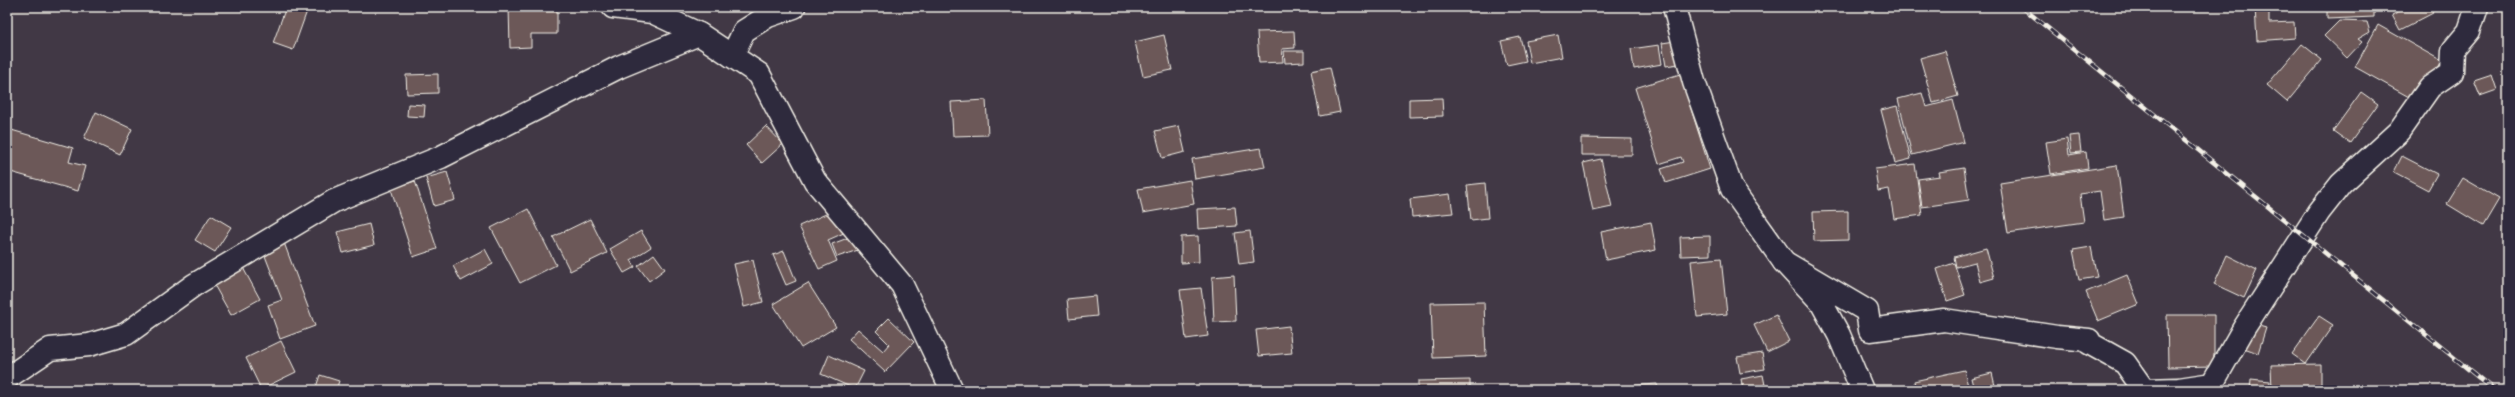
<svg xmlns="http://www.w3.org/2000/svg" width="2515" height="397" viewBox="0 0 2515 397" font-family="Mynerve,sans-serif">
<style>
.building{fill:#6c5859;stroke:#f4f1e8}
.lines{fill:none;stroke-linecap:round;stroke-linejoin:round}
.street-casing{stroke:#f4f1e8;stroke-width:25}
.street{stroke:#2f2a3d;stroke-width:22}
.rail-casing{stroke:#f4f1e8;stroke-width:4.5}
.rail{stroke:#2f2a3d;stroke-width:3;stroke-dasharray:9;stroke-linecap:butt}
</style>
<rect width="100%" height="100%" fill="#413845"/>
<filter id="ink" filterUnits="userSpaceOnUse"><feTurbulence type="fractalNoise" baseFrequency=".025" numOctaves="2"/><feDisplacementMap in="SourceGraphic" scale="8" xChannelSelector="R" yChannelSelector="G"/><feConvolveMatrix kernelMatrix="1 2 1 2 8 2 1 2 1" color-interpolation-filters="sRGB"/></filter>
<g filter="url(#ink)">
<!-- building -->
<g class="building">
<polygon points="286,7 307,11 293,50 273,43"/>
<polygon points="509,7 557,7 557,34 531,34 531,47 510,48"/>
<polygon points="2255,7 2269,7 2269,23 2294,22 2295,38 2257,41"/>
<polygon points="2327,7 2374,7 2374,17 2327,19"/>
<polygon points="2407,7 2429,7 2433,13 2400,30 2392,15"/>
<polygon points="2339,21 2367,22 2370,32 2358,39 2362,42 2347,58 2324,36"/>
<polygon points="2378,25 2442,61 2418,102 2355,67"/>
<polygon points="1294,31 1295,48 1282,49 1283,62 1259,63 1257,32"/>
<polygon points="1164,35 1172,70 1143,76 1135,42"/>
<polygon points="1558,35 1562,57 1530,63 1526,41"/>
<polygon points="1520,37 1526,61 1507,65 1501,41"/>
<polygon points="1675,41 1678,64 1666,66 1662,43"/>
<polygon points="2302,44 2322,60 2287,102 2267,85"/>
<polygon points="1659,45 1662,64 1634,69 1631,49"/>
<polygon points="1284,51 1304,51 1304,62 1285,63"/>
<polygon points="1945,51 1958,96 1933,103 1920,58"/>
<polygon points="1330,67 1340,112 1320,116 1311,71"/>
<polygon points="438,74 438,93 407,94 406,75"/>
<polygon points="1680,74 1710,169 1666,183 1661,169 1683,162 1681,157 1659,164 1635,88"/>
<polygon points="2492,75 2497,90 2480,96 2474,81"/>
<polygon points="2361,92 2378,104 2350,143 2333,131"/>
<polygon points="1922,93 1926,107 1953,100 1964,142 1912,155 1898,99"/>
<polygon points="1442,98 1443,116 1409,117 1409,99"/>
<polygon points="986,100 988,135 953,136 951,102"/>
<polygon points="408,104 425,105 424,117 407,116"/>
<polygon points="1897,106 1911,159 1895,163 1881,110"/>
<polygon points="96,112 132,129 120,155 84,138"/>
<polygon points="766,126 783,144 762,163 746,145"/>
<polygon points="1179,126 1185,152 1162,158 1155,131"/>
<polygon points="8,129 73,148 69,162 85,166 78,191 7,171"/>
<polygon points="2079,135 2081,152 2071,153 2069,136"/>
<polygon points="1581,138 1632,139 1632,155 1581,155"/>
<polygon points="2067,139 2069,155 2086,152 2088,168 2051,174 2046,142"/>
<polygon points="1261,148 1265,167 1195,179 1192,159"/>
<polygon points="2402,156 2437,174 2428,190 2394,172"/>
<polygon points="1601,159 1612,207 1593,211 1583,163"/>
<polygon points="1915,164 1922,215 1894,219 1889,189 1878,191 1875,169"/>
<polygon points="2117,165 2124,217 2104,220 2100,191 2080,194 2084,222 2008,233 2000,183"/>
<polygon points="1964,168 1969,200 1922,207 1918,179 1940,176 1939,172"/>
<polygon points="447,172 455,200 434,206 426,178"/>
<polygon points="2463,178 2499,199 2483,226 2447,204"/>
<polygon points="1190,180 1194,204 1143,213 1138,189"/>
<polygon points="415,181 437,249 413,257 391,189"/>
<polygon points="1485,183 1488,218 1471,220 1467,185"/>
<polygon points="1450,194 1453,213 1412,217 1410,199"/>
<polygon points="1235,207 1237,226 1198,229 1197,209"/>
<polygon points="528,209 556,265 520,283 491,228"/>
<polygon points="835,210 846,232 828,240 837,261 819,269 799,226"/>
<polygon points="1848,211 1848,240 1814,241 1813,212"/>
<polygon points="211,215 231,227 215,252 195,240"/>
<polygon points="590,219 607,253 570,271 553,237"/>
<polygon points="1651,222 1656,250 1606,260 1601,232"/>
<polygon points="369,224 374,245 343,253 337,232"/>
<polygon points="641,231 651,247 631,260 635,267 624,273 610,249"/>
<polygon points="1250,231 1254,262 1239,264 1235,233"/>
<polygon points="853,236 858,250 837,257 832,244"/>
<polygon points="1198,236 1199,262 1181,263 1181,237"/>
<polygon points="1710,236 1710,255 1681,256 1680,237"/>
<polygon points="283,240 315,326 280,339 268,305 282,300 262,248"/>
<polygon points="2091,247 2097,277 2079,280 2073,250"/>
<polygon points="1986,248 1994,278 1980,282 1975,262 1956,267 1954,257"/>
<polygon points="485,249 493,264 461,281 453,266"/>
<polygon points="784,251 796,281 786,285 773,255"/>
<polygon points="654,254 665,269 649,281 638,266"/>
<polygon points="2227,255 2257,270 2244,298 2214,284"/>
<polygon points="1721,258 1727,314 1697,317 1691,261"/>
<polygon points="753,260 763,302 744,307 734,264"/>
<polygon points="1954,263 1965,295 1947,301 1937,269"/>
<polygon points="242,266 260,299 231,315 213,283"/>
<polygon points="1234,275 1236,321 1214,322 1212,277"/>
<polygon points="2127,275 2139,304 2098,321 2086,292"/>
<polygon points="808,283 836,327 801,348 773,304"/>
<polygon points="1201,288 1208,336 1186,339 1180,290"/>
<polygon points="1095,296 1097,316 1069,319 1067,299"/>
<polygon points="1484,302 1486,356 1433,358 1431,303"/>
<polygon points="1776,315 1789,341 1767,352 1754,325"/>
<polygon points="2167,315 2214,315 2214,366 2168,367"/>
<polygon points="2319,316 2333,325 2306,364 2292,354"/>
<polygon points="889,318 914,342 885,372 849,339 858,329 883,351 889,344 876,331"/>
<polygon points="2252,324 2266,328 2258,353 2244,348"/>
<polygon points="1289,326 1292,353 1259,356 1256,330"/>
<polygon points="281,341 296,372 261,389 246,358"/>
<polygon points="1762,353 1765,369 1740,373 1737,357"/>
<polygon points="829,355 864,371 855,389 821,374"/>
<polygon points="2321,364 2321,390 2272,390 2271,365"/>
<polygon points="1964,370 1969,390 1951,390 1951,388 1916,390 1914,381"/>
<polygon points="1992,373 1996,390 1974,390 1971,378"/>
<polygon points="320,375 339,381 336,390 315,390"/>
<polygon points="1763,375 1766,390 1743,390 1741,379"/>
<polygon points="2251,379 2270,381 2269,390 2250,390"/>
<polygon points="1470,380 1470,390 1418,390 1418,381"/>
<polygon points="1657,384 1658,390 1611,390 1610,387"/>
<polygon points="1284,388 1284,390 1222,390 1222,389"/>
</g>
<g class="lines">
<!-- street casing -->
<g class="street-casing">
<g id="street">
<polyline points="613,7 652,12 699,34 759,74 815,181 902,285 952,390"/>
<polyline points="1674,7 1694,82 1732,189 1784,262 1821,302 1839,335 1862,390"/>
<polyline points="732,56 744,31 768,16 794,7"/>
<polyline points="1784,262 1867,311 1870,330 1944,320 2057,337 2089,340 2089,343 2125,363 2144,390 2179,389 2212,384 2244,328 2319,212 2341,184 2399,131 2430,87 2452,72 2453,50 2469,31 2477,7"/>
<polyline points="7,378 50,349 89,345 126,334 194,285 334,201 441,157 619,67 699,34"/>
</g>
</g>
<!-- street -->
<use href="#street" class="street"/>
<!-- rail casing -->
<g class="rail-casing">
<polyline id="rail" points="2022,7 2494,390"/>
</g>
<!-- rail -->
<use href="#rail" class="rail"/>
</g>
</g>
<!-- margin -->
<rect width="2515" height="397" fill="none" stroke="#2f2a3d" stroke-width="24"/>
<rect x="12" y="12" width="2491" height="373" fill="none" stroke="#f4f1e8" stroke-width="1.5" filter="url(#ink)"/>
</svg>
